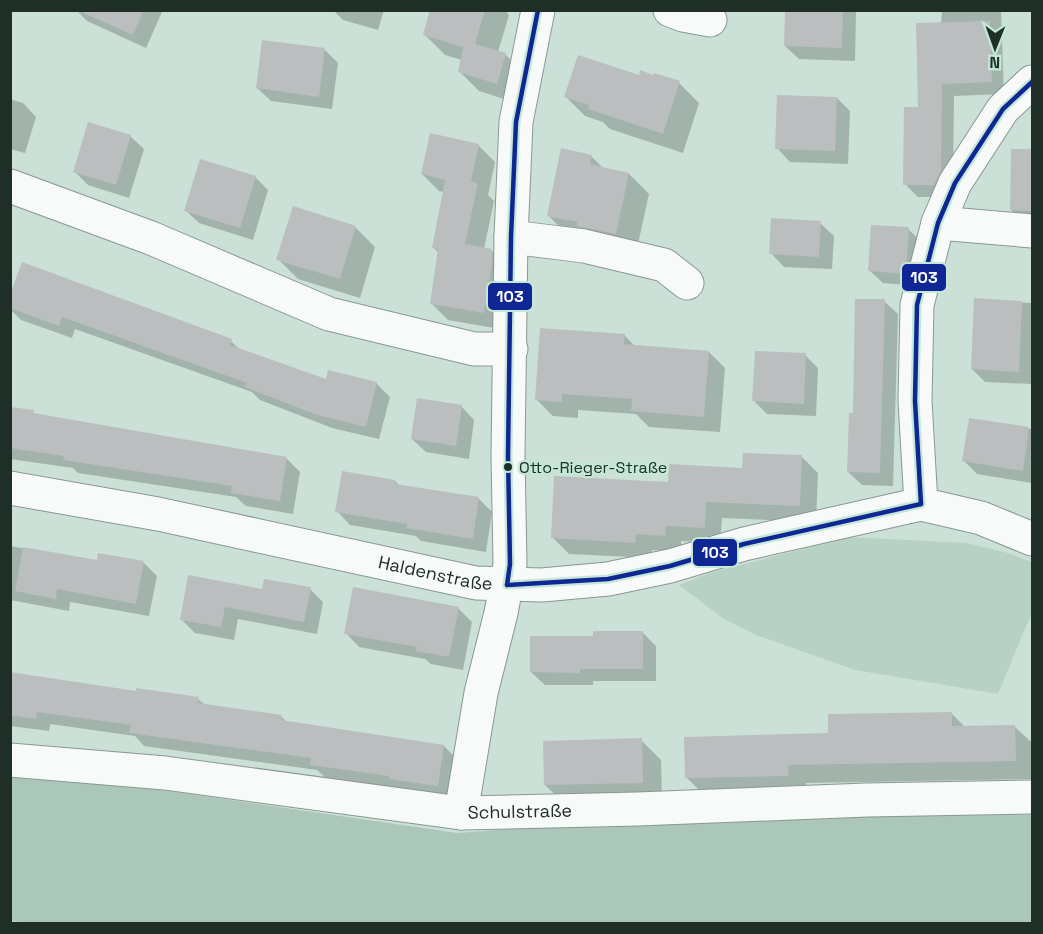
<svg xmlns="http://www.w3.org/2000/svg" width="1043" height="934" viewBox="0 0 1043 934" font-family="'Space Grotesk',sans-serif">
<style>
.green{fill:#b8d1c5}
.forest{fill:#aac7b9}
.shadow{fill:#0003}
.building{fill:#babebf}
.lines{fill:none;stroke-linecap:round;stroke-linejoin:round}
.street-casing{stroke:#899891;stroke-width:35}
.street{stroke:#f7faf9;stroke-width:33}
.bus-1-casing{stroke:#c3e8d6;stroke-width:9}
.bus-1{stroke:#102694;stroke-width:4.5}
.bus-dot{fill:#202e28;stroke:#c3e8d6;stroke-width:2}
.labels{text-anchor:middle;stroke-width:4.5;stroke-linejoin:round;paint-order:stroke}
.bus-label{font-size:16px;fill:#202e28;stroke:#c3e8d6;text-anchor:start}
.street-label{font-size:18px;fill:#202e28;stroke:#c3e8d6}
.line-badge{stroke:#c3e8d6;stroke-width:2}
.badge-label{font-size:16px;text-anchor:middle;font-weight:bold;fill:#fff}
</style>
<rect width="100%" height="100%" fill="#cbe0d6"/>
<!-- green -->
<polygon class="green" points="848,537 966,543 1008,553 1032,562 1032,612 998,694 855,670 756,635 724,619 679,585 710,573"/>
<!-- forest -->
<polygon class="forest" points="10,775 169,791 457,833 631,821 838,816 1032,815 1032,923 25,923 11,921"/>
<!-- shadow -->
<g class="shadow">
<polygon points="76,10 160,10 162,12 146,48 87,21"/>
<polygon points="333,10 384,10 378,30 343,20"/>
<polygon points="432,10 505,10 509,15 498,52 505,54 525,74 516,103 479,91 459,71 462,60 445,55 425,35"/>
<polygon points="786,10 856,10 855,61 799,59 785,46"/>
<polygon points="942,10 1001,10 1004,94 954,96 953,183 947,197 918,197 905,184 920,108 941,24"/>
<polygon points="325,50 338,63 332,109 271,101 257,88"/>
<polygon points="679,83 699,103 683,153 610,129 603,122 585,116 565,96"/>
<polygon points="837,98 850,111 848,164 790,162 777,148"/>
<polygon points="10,99 23,103 36,117 25,153 10,149"/>
<polygon points="130,136 144,149 129,198 88,185 75,172"/>
<polygon points="478,145 495,162 488,195 494,201 484,249 491,250 508,267 500,329 448,320 432,304 439,253 433,247 444,192 439,191 422,174"/>
<polygon points="1013,150 1032,151 1032,230 1011,210"/>
<polygon points="591,156 604,169 629,174 649,194 636,253 568,236 549,216"/>
<polygon points="255,177 268,190 253,240 199,223 185,210"/>
<polygon points="820,223 834,236 832,269 784,267 771,253"/>
<polygon points="355,227 375,247 360,298 298,279 278,259"/>
<polygon points="908,229 922,242 918,286 883,283 869,270"/>
<polygon points="10,299 231,341 241,351 327,381 376,383 390,397 379,439 332,428 260,400 252,392 75,329 72,338 21,320 10,309"/>
<polygon points="975,300 1032,303 1032,382 1031,384 985,382 972,369"/>
<polygon points="884,301 898,314 893,486 862,485 848,472 855,415"/>
<polygon points="624,335 635,346 709,352 725,368 720,432 649,427 636,414 578,410 578,418 553,416 537,400"/>
<polygon points="805,355 818,368 816,416 767,414 754,401"/>
<polygon points="461,406 474,420 469,459 426,452 412,439"/>
<polygon points="10,408 33,412 36,415 286,458 300,472 293,514 246,506 236,497 78,473 73,468 10,459"/>
<polygon points="970,420 1032,429 1032,483 977,474 964,461"/>
<polygon points="802,457 818,473 816,522 722,518 720,543 681,541 681,551 652,550 651,558 569,554 553,538 744,470"/>
<polygon points="395,481 400,486 479,499 492,512 486,552 421,541 416,536 350,525 337,511"/>
<polygon points="10,546 98,561 144,563 157,576 149,616 70,602 69,611 10,600"/>
<polygon points="310,589 323,602 317,634 238,619 234,640 195,633 181,619 263,590"/>
<polygon points="458,608 472,622 463,670 431,664 425,659 359,647 346,633"/>
<polygon points="643,633 656,646 656,681 593,681 593,685 545,685 531,672 594,638"/>
<polygon points="10,673 137,692 198,699 205,705 281,716 287,723 444,746 457,759 451,798 400,788 325,777 317,770 144,746 135,736 50,724 49,731 10,726"/>
<polygon points="951,713 965,727 1014,726 1030,741 1032,741 1032,779 806,783 806,794 705,796 686,777 830,734"/>
<polygon points="641,740 661,760 662,802 565,804 545,785"/>
</g>
<!-- building -->
<g class="building">
<polygon points="77,10 144,10 133,35"/>
<polygon points="430,10 485,10 475,44 506,53 497,84 458,72 463,47 423,35"/>
<polygon points="785,10 843,10 842,48 784,46"/>
<polygon points="990,21 992,82 942,84 941,170 934,185 903,185 904,107 918,107 916,23"/>
<polygon points="262,40 325,48 319,97 256,88"/>
<polygon points="578,55 639,75 640,70 653,75 654,73 680,81 663,134 588,109 589,105 564,97"/>
<polygon points="777,95 837,97 835,151 775,149"/>
<polygon points="88,122 131,135 116,185 73,172"/>
<polygon points="430,133 479,144 471,181 478,183 465,244 492,249 492,263 484,313 430,304 438,249 432,248 445,180 421,174"/>
<polygon points="561,148 592,155 590,164 629,173 616,234 577,226 577,222 547,216"/>
<polygon points="1011,149 1032,149 1032,211 1010,210"/>
<polygon points="200,159 256,176 240,228 184,211"/>
<polygon points="293,206 356,226 340,279 276,260"/>
<polygon points="771,218 821,221 819,257 769,254"/>
<polygon points="871,225 909,227 906,274 868,271"/>
<polygon points="22,262 232,339 230,345 326,379 328,370 377,382 366,427 317,415 245,387 247,383 62,317 59,326 10,308 10,295"/>
<polygon points="974,298 1022,301 1019,372 971,369"/>
<polygon points="855,299 885,299 880,473 847,472 849,413 853,413"/>
<polygon points="540,328 625,334 624,344 709,351 704,417 631,411 632,399 562,394 562,402 535,400"/>
<polygon points="755,351 806,353 804,404 752,401"/>
<polygon points="417,398 462,405 456,446 411,439"/>
<polygon points="10,407 34,410 33,413 287,457 280,501 231,493 232,486 63,460 64,456 10,448"/>
<polygon points="969,418 1029,427 1023,471 962,461"/>
<polygon points="743,453 802,455 800,506 706,502 705,528 666,526 665,536 636,534 635,543 551,538 554,476 668,482 669,464 742,468"/>
<polygon points="342,471 395,480 395,484 479,497 473,539 406,528 407,524 335,512"/>
<polygon points="23,547 97,560 98,553 144,561 136,604 57,589 56,599 15,591"/>
<polygon points="188,575 262,589 264,579 311,587 304,622 225,607 221,627 180,620"/>
<polygon points="353,587 459,607 449,657 416,651 417,647 344,634"/>
<polygon points="593,631 643,631 643,669 580,669 580,673 530,672 530,636 593,636"/>
<polygon points="10,672 136,691 136,688 199,697 198,703 282,715 281,720 444,745 438,786 389,779 389,776 310,765 311,758 129,733 131,725 37,712 36,719 10,715"/>
<polygon points="952,712 952,726 1015,725 1016,761 788,765 789,776 685,778 684,737 828,733 828,714"/>
<polygon points="642,738 643,783 544,785 543,741"/>
</g>
<g class="lines">
<!-- street casing -->
<g class="street-casing">
<g id="street">
<polyline points="670,10 683,15 710,20"/>
<polyline points="10,186 151,238 329,314 474,349 511,349"/>
<polyline points="938,223 1032,231"/>
<polyline points="511,237 584,246 664,265 687,283"/>
<path id="s1" d="M10,488L158,514L476,583L542,585L608,579L670,566L744,544L921,504L981,518L1032,539"/>
<polyline points="921,504 915,401 917,305 938,223 955,183 1003,109 1032,82"/>
<path id="s2" d="M10,760L165,773L461,813L638,809L867,800L1032,797"/>
<polyline points="461,813 481,693 501,613 510,564 508,456 511,237 516,122 538,10"/>
</g>
</g>
<!-- street -->
<use href="#street" class="street"/>
<!-- bus-1 casing -->
<g class="bus-1-casing">
<g id="bus-1">
<polyline points="921,504 915,401 917,305 938,223 955,183 1003,109 1032,82"/>
<polyline points="507,585 510,564 508,456 511,237 516,122 538,10"/>
<polyline points="507,585 608,579 670,566 744,544 921,504"/>
</g>
</g>
<!-- bus-1 -->
<use href="#bus-1" class="bus-1"/>
</g>
<!-- markers -->
<circle class="bus-dot" cx="508" cy="467" r="5"/>
<g class="labels">
<!-- bus labels -->
<g class="bus-label">
<text x="519" y="473">Otto-Rieger-Straße</text>
</g>
<!-- street labels -->
<g class="street-label">
<text dy="6" stroke="none"><textPath href="#s1" startOffset="434">Haldenstraße</textPath></text>
<text dy="6" stroke="none"><textPath href="#s2" startOffset="513">Schulstraße</textPath></text>
</g>
</g>
<g class="line-badge">
<rect x="901" y="263" width="46" height="29" rx="6" fill="#102694"/>
<rect x="487" y="282" width="46" height="29" rx="6" fill="#102694"/>
<rect x="692" y="538" width="46" height="29" rx="6" fill="#102694"/>
</g>
<g class="badge-label">
<text x="924" y="283">103</text>
<text x="510" y="302">103</text>
<text x="715" y="558">103</text>
</g>
<!-- border -->
<rect width="1043" height="934" fill="none" stroke="#202e28" stroke-width="24"/>
<!-- north arrow -->
<g transform="translate(995 48) rotate(181)" stroke="#c3e8d6" stroke-width="4.5" paint-order="stroke">
<path d="M0-4.5L10 22L0 15L-10 22Z" fill="#202e28"/>
<text y="-9" font-size="16" font-weight="bold" text-anchor="middle" fill="#202e28">N</text>
</g>
</svg>
